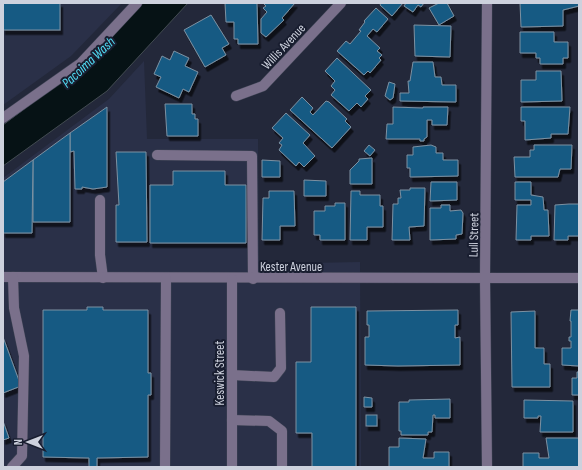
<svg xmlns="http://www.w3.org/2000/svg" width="582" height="470" viewBox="0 0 582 470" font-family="'Sofia Sans Condensed',sans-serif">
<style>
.built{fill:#2a3048}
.water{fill:#061215;stroke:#424b51}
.building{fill:#185a83;stroke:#7c91a2;filter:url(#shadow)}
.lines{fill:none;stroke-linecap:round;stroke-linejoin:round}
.minor-casing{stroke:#3e4354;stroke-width:11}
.minor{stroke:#7a708b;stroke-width:10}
.labels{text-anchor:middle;stroke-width:4;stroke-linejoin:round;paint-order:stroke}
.street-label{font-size:13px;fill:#cdd1dd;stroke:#191e30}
.water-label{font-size:14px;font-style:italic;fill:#52dff7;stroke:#191e30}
</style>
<defs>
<filter id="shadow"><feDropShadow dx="2.5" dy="4.5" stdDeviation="0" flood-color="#0009"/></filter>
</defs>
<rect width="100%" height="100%" fill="#23283a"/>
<!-- built -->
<g class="built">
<polygon points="3,3 122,3 71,56 3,105"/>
<polygon points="144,61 147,139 258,139 259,264 360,262 361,467 3,467 3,178 109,99"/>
</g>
<!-- water -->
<polygon class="water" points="143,3 188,3 107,91 3,166 3,125 92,58"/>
<!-- building -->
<g class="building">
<rect x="3" y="3" width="57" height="27"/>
<polygon points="225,3 257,3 258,44 238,44 238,39 234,39 234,22 226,22"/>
<polygon points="263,3 295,3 282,18 284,20 266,37 261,33 261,19 267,12 263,8 266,6"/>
<polygon points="381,3 403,3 392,16 380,5"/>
<polygon points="406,3 424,3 421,7 418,5 413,12 404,6"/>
<polygon points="439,3 447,3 454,16 439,25 429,8"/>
<polygon points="520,3 579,3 579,8 579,6 563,10 563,26 521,27"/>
<polygon points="376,8 388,19 377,32 373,29 367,36 380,48 377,51 382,55 379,58 381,60 370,73 368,71 364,75 337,51 346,41 350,44 361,31 359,30 365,22 364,21"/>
<polygon points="211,15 229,44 222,48 226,55 205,67 184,30"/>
<polygon points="414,25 451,26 450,57 415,56"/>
<polygon points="520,32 554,32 554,42 568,42 568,58 563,58 563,64 540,64 540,58 536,58 536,53 520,53"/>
<polygon points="174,51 189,58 185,66 198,72 189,92 183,89 179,98 156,87 161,77 154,74 162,56 170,60"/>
<polygon points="337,58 371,90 365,96 368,99 361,107 357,103 349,111 331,95 335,90 331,86 335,81 325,71"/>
<polygon points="413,62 433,62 435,77 441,77 442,85 456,85 456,102 400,101 400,93 409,93 408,81 410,81"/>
<polygon points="536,71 561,71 562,101 521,102 521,80 536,80"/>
<polygon points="389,82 395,84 393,98 390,100 385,96"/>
<polygon points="302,97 313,108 310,112 313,115 326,101 329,102 347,119 345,121 351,127 332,148 290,110"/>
<polygon points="165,104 192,104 192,114 195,114 195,119 198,119 198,136 167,136"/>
<polygon points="107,107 107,187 93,189 82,187 82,189 75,189 74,151 70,152 70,133"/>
<polygon points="393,107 423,108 423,107 448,107 447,125 432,125 432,120 427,120 427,137 424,139 424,141 420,141 420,139 386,139 387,124 393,124"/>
<polygon points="521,107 570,107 568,134 551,134 551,138 525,140 525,121 521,121"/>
<polygon points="286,113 310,135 303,143 315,156 304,167 299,162 296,166 279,150 282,145 279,143 283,138 272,128"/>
<polygon points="70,133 70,222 33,222 33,160"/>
<polygon points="369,145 375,150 370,156 364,151"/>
<polygon points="431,145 436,147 436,153 443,153 443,160 458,160 458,176 410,177 410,168 407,168 407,155 413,155 413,147"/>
<polygon points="534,145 572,145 571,169 560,169 558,177 515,177 514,157 530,157 530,150 534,150"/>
<polygon points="116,152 146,152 147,242 116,242 116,205 119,205"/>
<polygon points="372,158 372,184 350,184 350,170 359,161 359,159"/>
<polygon points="33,160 32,233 3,233 3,182"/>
<polygon points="262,160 280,161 280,177 262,177"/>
<polygon points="173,171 225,171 225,185 246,185 246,243 150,243 150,185 173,185"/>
<polygon points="304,180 326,181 326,196 304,196"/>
<polygon points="431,182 457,182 457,200 430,201"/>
<polygon points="515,182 531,182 531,195 543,197 544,210 548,210 549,236 531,236 531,240 516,240 517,205 531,205 531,200 515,200"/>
<polygon points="410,188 425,188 424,226 409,227 410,240 392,240 393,204 398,204 398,198 401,198 400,190 410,190"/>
<polygon points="269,191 294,191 295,226 280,226 280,240 262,240 263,198 269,198"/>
<polygon points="351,191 360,191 360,195 380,195 380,206 383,206 383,227 367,227 367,240 350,240"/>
<polygon points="335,203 345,203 345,240 320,240 320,235 314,235 314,211 325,211 325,206 335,206"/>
<polygon points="569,204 579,204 579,236 568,236 568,240 554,240 555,205"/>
<polygon points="441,205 450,205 450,211 461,210 463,213 462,234 456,235 456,239 430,240 430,208 441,208"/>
<polygon points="87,307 103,307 103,310 148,310 148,373 151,373 151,395 148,395 148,457 97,458 97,467 89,467 89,458 43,457 43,310 87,310"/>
<polygon points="311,307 356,307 356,467 312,467 312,433 296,433 296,362 311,362"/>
<polygon points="458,310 458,325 455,325 455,338 460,337 460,365 398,366 365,365 365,337 369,337 369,325 367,325 367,311"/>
<polygon points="571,310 579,310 579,366 562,365 562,348 571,348 571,341 569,341 569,337 571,337 571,321 570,321"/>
<polygon points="535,311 535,348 544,348 544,364 550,364 550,387 512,387 511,312"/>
<polygon points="3,337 21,386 3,393"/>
<polygon points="577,372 579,372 579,395 572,395 572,378 577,378"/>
<polygon points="364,397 372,398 372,407 364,407"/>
<polygon points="450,399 450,418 435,418 435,415 433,415 432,432 428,432 428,435 401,435 401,431 399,431 399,402 409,402 409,400"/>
<polygon points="524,400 573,401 573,432 540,432 541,416 538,416 538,418 524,418"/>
<rect x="366" y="415" width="11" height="11"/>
<polygon points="3,421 9,438 3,440"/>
<polygon points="399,438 426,439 423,458 434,458 434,452 449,452 449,467 389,467 389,447 399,447"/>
<polygon points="546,438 579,438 579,467 523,467 523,453 539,453 539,458 549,458"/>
</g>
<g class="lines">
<!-- minor casing -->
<g class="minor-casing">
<g id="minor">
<polyline points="236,96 263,86 341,3"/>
<polyline points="3,118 81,63 137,3"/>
<polyline points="157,155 252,156 253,279"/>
<polyline points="100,200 100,255 103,278"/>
<polyline points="3,277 579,278"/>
<polyline points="232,375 274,377 281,368 280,313"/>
<polyline points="232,420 269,421 282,431 282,467"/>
<polyline points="12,467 22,456 24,356 14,308 13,277"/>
<polyline points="165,467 166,278"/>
<polyline points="232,467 232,279"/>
<polyline points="487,467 485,278 487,3"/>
</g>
</g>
<!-- minor -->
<use href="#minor" class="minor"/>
</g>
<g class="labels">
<!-- street labels -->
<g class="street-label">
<text transform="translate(283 46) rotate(-47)" y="5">Willis Avenue</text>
<text transform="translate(473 235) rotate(-89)" y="5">Lull Street</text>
<text x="291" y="271">Kester Avenue</text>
<text transform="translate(219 373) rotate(-90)" y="5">Keswick Street</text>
</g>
<!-- water labels -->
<g class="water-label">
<text transform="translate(88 62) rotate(-43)" y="5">Pacoima Wash</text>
</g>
</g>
<!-- border -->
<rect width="582" height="470" fill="none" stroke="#cdd1dd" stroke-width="8"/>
<!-- north arrow -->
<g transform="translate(28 442) rotate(270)" stroke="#191e30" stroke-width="3" paint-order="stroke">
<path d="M0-3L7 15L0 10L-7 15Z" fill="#cdd1dd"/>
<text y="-6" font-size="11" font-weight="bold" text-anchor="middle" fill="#cdd1dd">N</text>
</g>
</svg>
